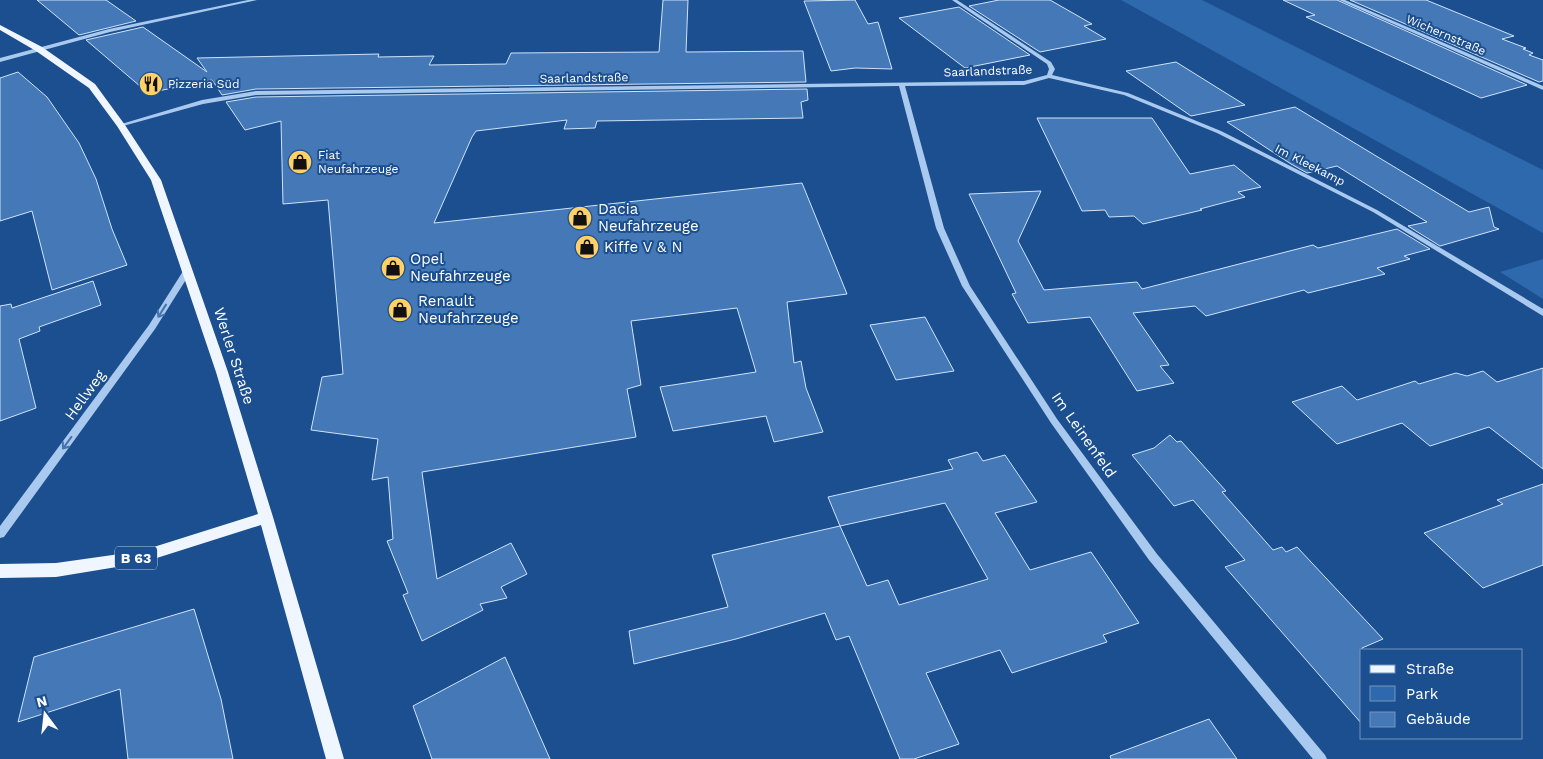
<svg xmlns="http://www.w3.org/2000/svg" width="1543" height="759" viewBox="0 0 1543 759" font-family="'Work Sans',sans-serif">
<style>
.green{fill:#2e69ad}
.building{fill:#4478b7;stroke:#cfe3fa;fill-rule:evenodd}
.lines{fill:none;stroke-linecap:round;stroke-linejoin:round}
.minor{fill:#a9c9ee;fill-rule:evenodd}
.major{fill:#f0f6ff;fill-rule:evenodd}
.oneway{stroke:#4674ac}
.labels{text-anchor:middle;stroke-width:4;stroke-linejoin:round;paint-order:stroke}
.far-street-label{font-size:12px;fill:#fff;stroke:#1b4f8f}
.far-poi-label{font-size:12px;fill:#fff;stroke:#1b4f8f;text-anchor:start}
.shield{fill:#1b4f8f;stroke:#bbcadd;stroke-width:1}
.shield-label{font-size:14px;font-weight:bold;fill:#fff}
.poi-label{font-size:15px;fill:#fff;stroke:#1b4f8f;text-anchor:start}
.street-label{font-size:15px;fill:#fff;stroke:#1b4f8f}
</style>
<rect width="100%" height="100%" fill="#1b4f8f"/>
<!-- green -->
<g class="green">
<polygon points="1121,0 1202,0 1543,170 1543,233"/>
<polygon points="1543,259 1543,299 1500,272"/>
</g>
<!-- building -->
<g class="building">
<polygon points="37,0 106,0 136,21 79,35"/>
<polygon points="663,0 688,0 686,52 803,51 806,82 256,89 222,95 212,80 148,93 86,40 143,27 207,72 197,58 379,54 378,57 434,56 429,65 506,64 511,53 659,52"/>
<polygon points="855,0 868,24 878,22 892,69 855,68 831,71 804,1"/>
<polygon points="999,0 1050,0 1092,24 1084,26 1106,39 1040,52 969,6"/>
<polygon points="1283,0 1337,0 1527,85 1481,98 1306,17 1315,15"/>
<polygon points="1350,0 1426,0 1514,36 1502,39 1526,48 1523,49 1533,53 1529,55 1543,60 1543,81 1539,82"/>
<polygon points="959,7 1030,55 965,68 899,18"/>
<polygon points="1176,62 1245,105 1191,116 1126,71"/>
<polygon points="18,72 47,97 79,143 96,179 112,229 127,265 52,290 32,211 0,221 0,78"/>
<polygon points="807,89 808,100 801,102 803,118 597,121 595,128 564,129 567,120 476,131 472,137 434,223 802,183 847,294 787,302 794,363 801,361 806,388 823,432 774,442 766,416 673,431 660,387 756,372 737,308 631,321 641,385 627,389 636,437 422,472 437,579 511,543 527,574 501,587 507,598 480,604 483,610 422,641 403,595 408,593 387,541 393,539 388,477 372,480 378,439 311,430 322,377 343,374 328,200 283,204 281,121 245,130 226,102 256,97"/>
<polygon points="1295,107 1469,212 1489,207 1494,227 1499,229 1440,246 1408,226 1427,222 1337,166 1307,173 1291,164 1227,122"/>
<polygon points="1037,118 1152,118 1190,174 1234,165 1261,187 1238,192 1245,197 1200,209 1202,210 1143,224 1134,216 1109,217 1105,210 1082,211"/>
<polygon points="1041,191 1018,241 1044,290 1137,282 1142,289 1313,245 1318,248 1397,229 1430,249 1404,256 1410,259 1377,268 1385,274 1308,293 1304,290 1206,316 1195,306 1133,313 1169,365 1160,366 1174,383 1137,391 1090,317 1028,323 1012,294 1016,293 969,194"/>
<polygon points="93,281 101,305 39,327 40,331 19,339 36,408 0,421 0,306 11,304 12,308"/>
<polygon points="925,317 954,371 896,380 870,325"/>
<polygon points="1543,368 1543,469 1489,427 1430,446 1402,423 1337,444 1292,402 1342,386 1357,400 1415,381 1419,384 1456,373 1467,376 1483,371 1497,382"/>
<polygon points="1170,435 1177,442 1181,441 1226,491 1222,492 1273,550 1282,547 1286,552 1297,547 1383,639 1362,648 1362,724 1225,567 1245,560 1193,500 1174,506 1132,455 1154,448"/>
<path d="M977,452L983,461L1005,455L1037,502L995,513L1030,570L1091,552L1139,623L1103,635L1107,642L1012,673L1000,650L926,673L959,744L914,759H900L849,636L836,640L825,613L736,639L634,664L629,631L728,607L712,555L840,526L828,497L953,469L948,460ZM945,503L988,579L899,605L888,580L867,586L840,526Z"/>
<polygon points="1543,484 1543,565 1483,588 1424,533 1503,504 1497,500"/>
<polygon points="194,609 221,699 233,759 128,759 120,689 18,722 34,657"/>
<polygon points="505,657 550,759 432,759 413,706"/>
<polygon points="1209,719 1237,759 1111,759 1110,756"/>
</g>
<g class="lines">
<!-- minor -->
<g class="minor">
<polygon points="248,0 257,0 110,32 0,62 0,58 109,29"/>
<polygon points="952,0 957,0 1051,62 1055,69 1052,75 1128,93 1221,131 1377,210 1543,309 1543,316 1373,212 1217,133 1124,95 1049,78 1024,85 905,86 944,228 970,286 1057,419 1157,554 1325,755 1327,759 1313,759 1149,560 1051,423 962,286 936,228 899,86 256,95 203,104 123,126 118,125 202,100 256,91 1024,81 1047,75 1049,69 1047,64"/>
<polygon points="1339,0 1345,0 1543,86 1543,90"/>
<polygon points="185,268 188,268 192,270 155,329 4,537 0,538 0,526 149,325"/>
</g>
<!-- major -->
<polygon class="major" points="0,25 42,47 95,84 125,125 161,180 228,372 273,517 344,759 326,759 261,525 141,563 56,577 0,578 0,564 56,563 141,551 258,514 216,372 151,180 117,126 89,88 36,51 0,30"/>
</g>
<!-- one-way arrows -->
<defs><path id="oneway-shaft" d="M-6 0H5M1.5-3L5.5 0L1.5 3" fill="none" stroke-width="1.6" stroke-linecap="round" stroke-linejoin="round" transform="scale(1.25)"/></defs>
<g class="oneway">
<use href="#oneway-shaft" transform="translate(162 311) rotate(122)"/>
<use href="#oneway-shaft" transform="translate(67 443) rotate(126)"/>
</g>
<!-- icons -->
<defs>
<g id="restaurant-disc" transform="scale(1.25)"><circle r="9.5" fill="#ffd166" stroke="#1b4f8f"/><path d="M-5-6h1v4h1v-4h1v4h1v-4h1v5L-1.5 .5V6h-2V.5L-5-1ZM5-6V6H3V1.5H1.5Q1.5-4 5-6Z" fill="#111"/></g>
<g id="shop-disc" transform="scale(1.25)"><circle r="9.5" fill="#ffd166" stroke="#1b4f8f"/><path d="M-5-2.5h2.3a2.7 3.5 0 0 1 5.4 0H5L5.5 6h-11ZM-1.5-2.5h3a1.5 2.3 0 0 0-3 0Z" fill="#111"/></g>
</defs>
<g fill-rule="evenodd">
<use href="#restaurant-disc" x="151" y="84"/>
<use href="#shop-disc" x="300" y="162"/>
<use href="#shop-disc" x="580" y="218"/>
<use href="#shop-disc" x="587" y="247"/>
<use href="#shop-disc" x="393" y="268"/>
<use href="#shop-disc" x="400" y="310"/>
</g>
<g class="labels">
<!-- far-street labels -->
<g class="far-street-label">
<text transform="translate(1446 35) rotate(23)" y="4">Wichernstraße</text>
<text transform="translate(988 71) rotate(-2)" y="4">Saarlandstraße</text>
<text transform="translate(584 78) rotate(-1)" y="4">Saarlandstraße</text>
<text transform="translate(1310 165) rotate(27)" y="4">Im Kleekamp</text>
</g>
<!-- far-poi labels -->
<g class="far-poi-label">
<text x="168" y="88">Pizzeria Süd</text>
<text x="318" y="159">Fiat<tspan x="318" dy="14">Neufahrzeuge</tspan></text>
</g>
<!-- shield labels -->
<rect class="shield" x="115" y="546.5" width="42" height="23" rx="4"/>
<g class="shield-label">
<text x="136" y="563">B 63</text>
</g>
<!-- poi labels -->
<g class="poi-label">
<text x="598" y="214">Dacia<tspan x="598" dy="17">Neufahrzeuge</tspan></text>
<text x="604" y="252">Kiffe V &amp; N</text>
<text x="410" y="264">Opel<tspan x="410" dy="17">Neufahrzeuge</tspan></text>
<text x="418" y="306">Renault<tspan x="418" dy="17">Neufahrzeuge</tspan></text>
</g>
<!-- street labels -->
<g class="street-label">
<text transform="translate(234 356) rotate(72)" y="5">Werler Straße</text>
<text transform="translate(85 395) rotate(-54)" y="5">Hellweg</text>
<text transform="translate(1084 435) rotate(55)" y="5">Im Leinenfeld</text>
</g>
</g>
<!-- legend -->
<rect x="1360" y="649" width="162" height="90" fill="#1b4f8f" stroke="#7695bc"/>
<rect x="1370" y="665" width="25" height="8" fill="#f0f6ff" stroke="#7695bc"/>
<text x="1406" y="674" font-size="15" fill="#ffffff">Straße</text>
<rect x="1370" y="686" width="25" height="15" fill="#2e69ad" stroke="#7695bc"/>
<text x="1406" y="699" font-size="15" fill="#ffffff">Park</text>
<rect x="1370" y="712" width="25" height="15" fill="#4478b7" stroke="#7695bc"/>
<text x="1406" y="724" font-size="15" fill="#ffffff">Gebäude</text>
<!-- north arrow -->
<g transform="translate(45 714) rotate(345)" stroke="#1b4f8f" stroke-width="4" paint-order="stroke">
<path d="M0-4L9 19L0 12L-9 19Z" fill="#ffffff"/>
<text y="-8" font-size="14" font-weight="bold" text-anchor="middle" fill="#ffffff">N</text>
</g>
</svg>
